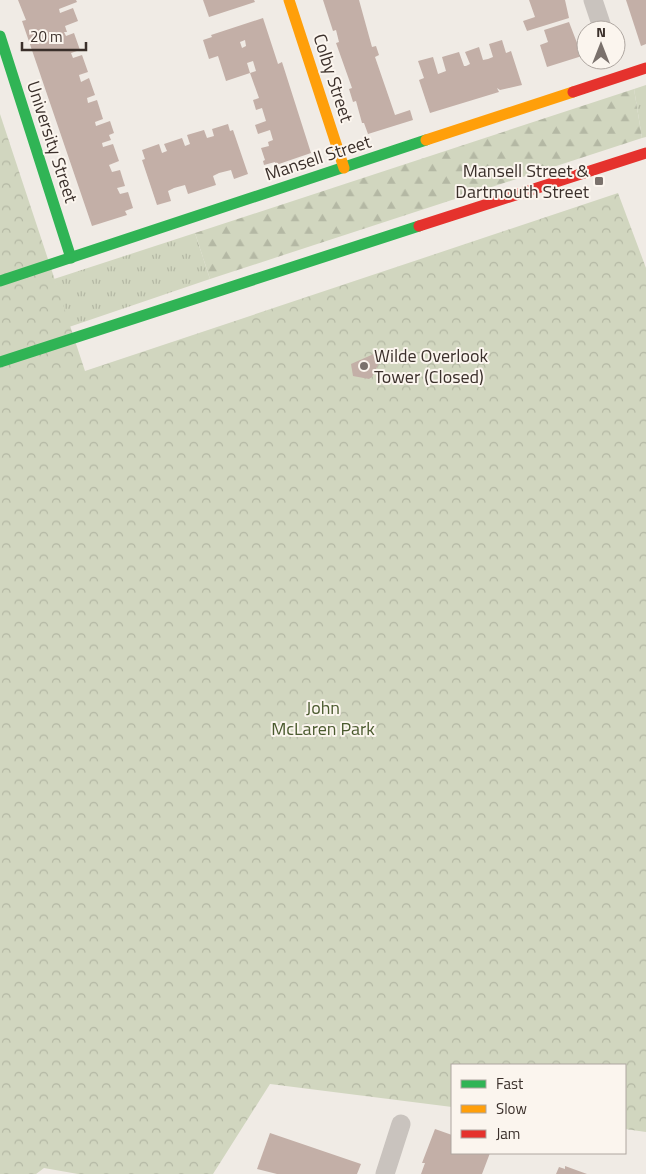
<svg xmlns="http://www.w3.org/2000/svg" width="646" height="1174" viewBox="0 0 646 1174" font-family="'Titillium Web',sans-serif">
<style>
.grass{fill:url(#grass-tufts)}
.forest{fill:url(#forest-firs)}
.park{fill:url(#park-crowns)}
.building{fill:#c3afa7;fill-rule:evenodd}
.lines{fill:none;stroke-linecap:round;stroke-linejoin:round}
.street{stroke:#c9c3be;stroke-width:19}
.fast{stroke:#30b455;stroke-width:11}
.slow{stroke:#ff9f0a;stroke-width:11}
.jam{stroke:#e5322d;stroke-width:11}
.poi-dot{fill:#7a716c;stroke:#fbf5ee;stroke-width:2}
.labels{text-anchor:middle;stroke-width:4;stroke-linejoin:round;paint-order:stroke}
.street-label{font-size:18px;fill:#3b302b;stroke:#fbf5ee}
.poi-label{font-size:18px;fill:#3b302b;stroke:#fbf5ee;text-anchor:end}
.park-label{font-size:18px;fill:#4a5a2e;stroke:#fbf5ee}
</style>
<defs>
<pattern id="grass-tufts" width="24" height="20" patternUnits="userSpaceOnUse" patternTransform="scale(1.25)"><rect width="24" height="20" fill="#d1d6bf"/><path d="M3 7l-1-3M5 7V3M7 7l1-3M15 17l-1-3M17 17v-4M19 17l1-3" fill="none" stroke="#b4b8a4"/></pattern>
<pattern id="forest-firs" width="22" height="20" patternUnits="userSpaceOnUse" patternTransform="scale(1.25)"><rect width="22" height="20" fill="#d1d6bf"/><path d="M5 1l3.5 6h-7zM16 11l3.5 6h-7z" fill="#b4b8a4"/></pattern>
<pattern id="park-crowns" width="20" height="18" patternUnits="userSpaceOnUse" patternTransform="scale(1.25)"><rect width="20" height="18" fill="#d1d6bf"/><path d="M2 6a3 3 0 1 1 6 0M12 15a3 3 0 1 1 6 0" fill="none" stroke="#b4b8a4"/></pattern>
</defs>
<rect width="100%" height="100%" fill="#f0ebe5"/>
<!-- grass -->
<g class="grass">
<polygon points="646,85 646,137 642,138 634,89"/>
<polygon points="195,233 210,279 69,327 54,279"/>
</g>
<!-- forest -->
<polygon class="forest" points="634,89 642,138 210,279 195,233"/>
<!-- park -->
<polygon class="park" points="0,114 85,371 618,193 646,268 646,1132 625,1129 625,1065 452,1065 452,1107 270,1084 213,1174 78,1174 44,1168 36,1174 0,1174"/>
<!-- building -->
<g class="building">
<polygon points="18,0 76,0 77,2 59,9 60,13 73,8 78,21 65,26 67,32 64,32 66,36 74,33 80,50 71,53 73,58 82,55 88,72 79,75 81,82 89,78 95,95 87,98 88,103 97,100 103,119 95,122 96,126 110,121 114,133 109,135 111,140 102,143 103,147 113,144 119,161 109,165 112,172 120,170 125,186 117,188 120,194 128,192 133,208 125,211 127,215 92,226 22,21 26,20"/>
<polygon points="203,0 254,0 255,2 209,17"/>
<polygon points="323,0 359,0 372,47 376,46 379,55 375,57 395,115 410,110 413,120 368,134 364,123 362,123 356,101 353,102 349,89 352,88 336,43 339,42 336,30 333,31"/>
<polygon points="529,0 565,0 569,18 527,31 523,21 535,17"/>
<polygon points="626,0 646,0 646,44 641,46"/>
<path d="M263,18L278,64L282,62L311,153L276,165L275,162L264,165L263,161L265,160L261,148L269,146L268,142L273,140L270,130L258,134L255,125L266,121L262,108L256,110L253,100L259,98L250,73L256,71L253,61L247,63L250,73L226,81L218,56L209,59L203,40L212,37L211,35ZM245,40L246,46L242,48L240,42Z"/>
<polygon points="569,22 582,56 547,67 540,45 548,42 544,30"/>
<polygon points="502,40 506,53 511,51 522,85 500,90 497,88 499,92 430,113 419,80 424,78 418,61 433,57 438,74 446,71 442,57 459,52 464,66 466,66 470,64 465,52 479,47 483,60 488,59 493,57 489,44"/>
<polygon points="228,124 230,131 233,130 248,174 234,179 231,170 219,173 213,176 216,185 188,194 185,185 174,188 168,191 171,201 157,205 142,160 145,159 142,150 159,144 162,153 167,151 164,144 182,138 185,146 190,144 187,135 204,130 207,138 214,136 212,129"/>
<polygon points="376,353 380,361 372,377 369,379 353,376 351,364"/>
<polygon points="435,1129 452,1135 452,1153 490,1153 482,1174 421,1174 425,1163 422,1163"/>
<polygon points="270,1133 361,1164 357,1174 277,1174 257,1169"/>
<polygon points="565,1166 587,1174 556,1174 559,1167 565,1169"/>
</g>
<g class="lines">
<!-- street -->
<g class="street">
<polyline points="593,0 603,30"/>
<polyline points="385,1174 401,1124"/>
</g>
<!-- fast -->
<g class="fast">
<polyline points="0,36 71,258"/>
<polyline points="0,281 426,140"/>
<polyline points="0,362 419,226"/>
</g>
<!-- slow -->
<g class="slow">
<polyline points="289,0 344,168"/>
<polyline points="426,140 573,92"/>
</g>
<!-- jam -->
<g class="jam">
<polyline points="573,92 646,68"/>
<polyline points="419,226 646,153"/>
</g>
</g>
<!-- markers -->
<g class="poi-dot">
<rect x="594" y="176" width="10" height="10" rx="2.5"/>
<circle cx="364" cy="366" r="5"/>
</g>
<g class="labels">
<!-- street labels -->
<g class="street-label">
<text transform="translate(333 78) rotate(72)" y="6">Colby Street</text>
<text transform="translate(52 142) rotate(72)" y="6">University Street</text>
<text transform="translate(318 158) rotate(-18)" y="6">Mansell Street</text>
</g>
<!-- poi labels -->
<g class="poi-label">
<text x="589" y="177">Mansell Street &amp;<tspan x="589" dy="21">Dartmouth Street</tspan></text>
<text x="374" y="362" text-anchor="start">Wilde Overlook<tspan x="374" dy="21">Tower (Closed)</tspan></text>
</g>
<!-- park labels -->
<g class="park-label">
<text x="323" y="714">John<tspan x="323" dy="21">McLaren Park</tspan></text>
</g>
</g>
<!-- legend -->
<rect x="451" y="1064" width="175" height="90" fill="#fbf5ee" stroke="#aea6a0"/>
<rect x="461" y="1080" width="25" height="8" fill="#30b455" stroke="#aea6a0"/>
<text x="496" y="1089" font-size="15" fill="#3b302b">Fast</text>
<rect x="461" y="1105" width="25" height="8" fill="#ff9f0a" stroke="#aea6a0"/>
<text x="496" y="1114" font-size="15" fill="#3b302b">Slow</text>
<rect x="461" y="1130" width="25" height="8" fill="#e5322d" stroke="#aea6a0"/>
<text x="496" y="1139" font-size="15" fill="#3b302b">Jam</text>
<!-- north arrow -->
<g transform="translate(601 45)"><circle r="24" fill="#fbf5ee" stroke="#aea6a0"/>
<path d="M0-4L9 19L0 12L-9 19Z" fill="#7a716c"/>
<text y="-8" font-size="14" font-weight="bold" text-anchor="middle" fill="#3b302b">N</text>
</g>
<!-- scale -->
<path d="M22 42v8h64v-8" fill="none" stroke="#3b302b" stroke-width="2.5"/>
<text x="30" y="42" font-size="15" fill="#3b302b" stroke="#fbf5ee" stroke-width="4" paint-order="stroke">20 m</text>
</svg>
